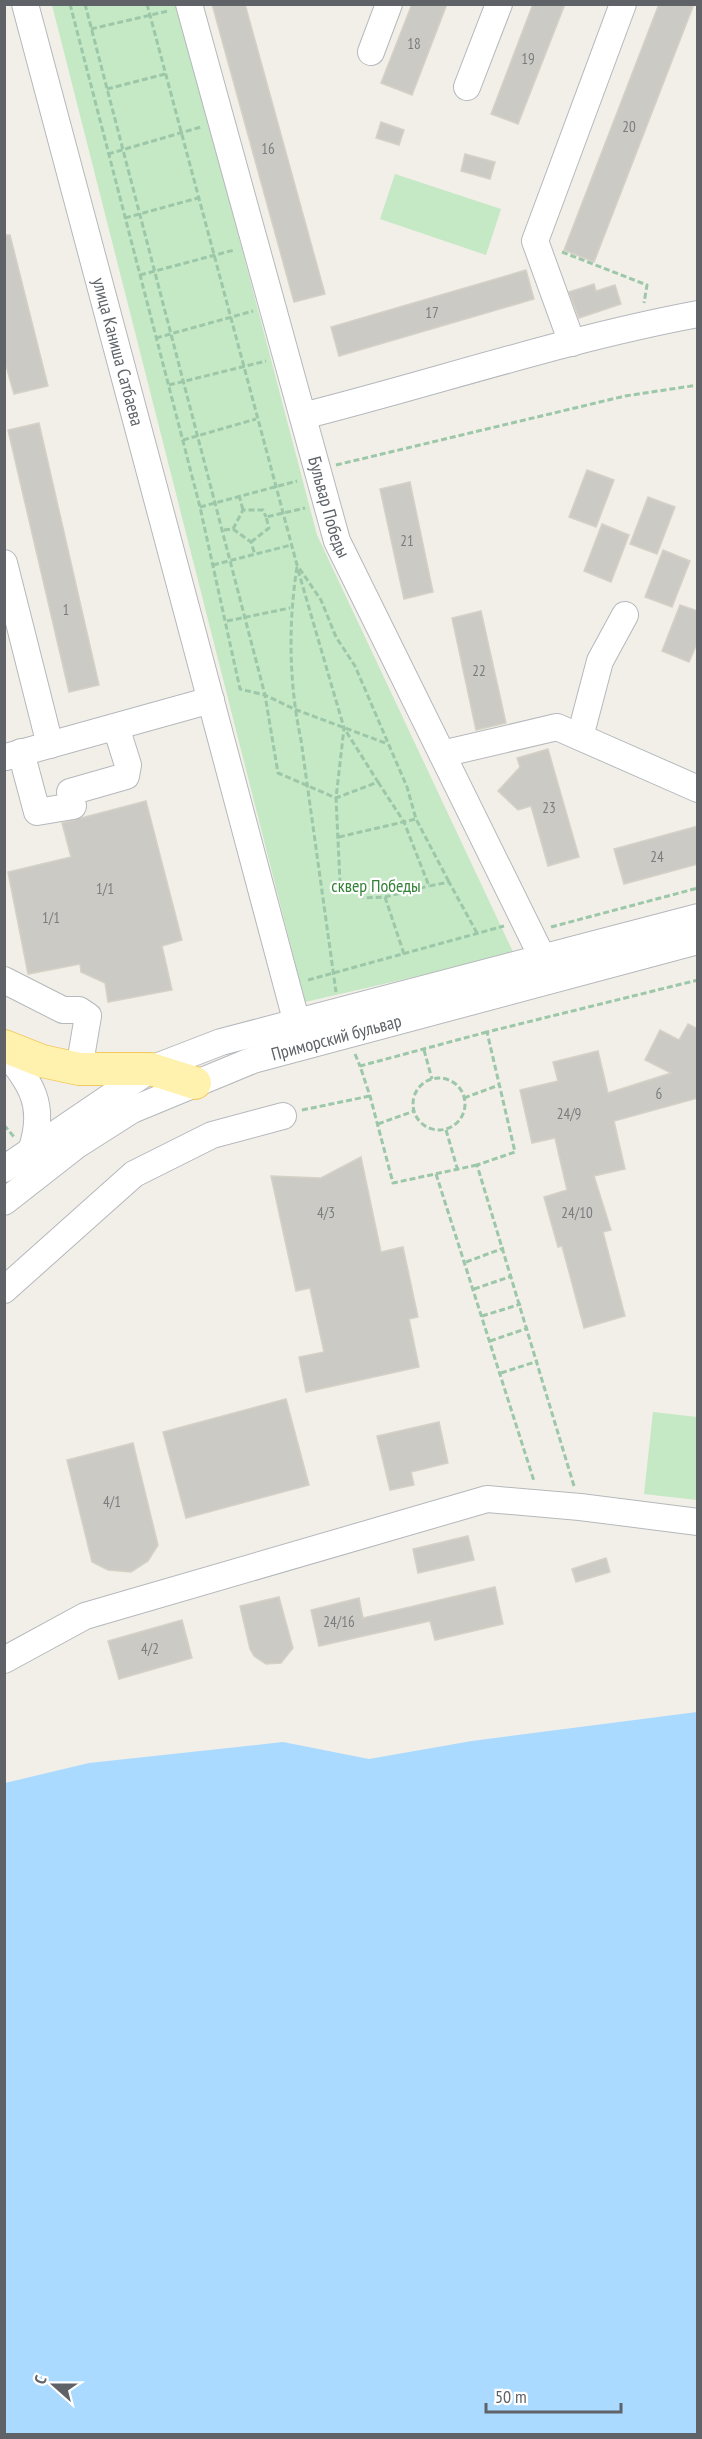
<svg xmlns="http://www.w3.org/2000/svg" width="702" height="2439" viewBox="0 0 702 2439" font-family="'PT Sans Narrow',sans-serif">
<style>
.green{fill:#c5e8c5}
.water{fill:#aadaff}
.building{fill:#cccac5;stroke:#d6d1c6;stroke-width:1.5}
.lines{fill:none;stroke-linecap:round;stroke-linejoin:round}
.minor-casing{stroke:#b5b8bc;stroke-width:28}
.major-casing{stroke:#f2c960;stroke-width:34}
.path{stroke:#9cc7a9;stroke-width:3;stroke-dasharray:6 3;stroke-linecap:butt}
.minor{stroke:#fff;stroke-width:26}
.major{stroke:#fff2af;stroke-width:32}
.labels{text-anchor:middle;stroke-width:4.5;stroke-linejoin:round;paint-order:stroke}
.number-label{font-size:15px;fill:#7a7d7f}
.street-label{font-size:18px;fill:#5f6368;stroke:#fff}
.park-label{font-size:18px;fill:#348238;stroke:#fff}
</style>
<rect width="100%" height="100%" fill="#f1efe8"/>
<!-- green -->
<g class="green">
<polygon points="52,5 178,5 317,535 514,954 305,1002"/>
<polygon points="395,174 501,209 486,255 380,219"/>
<polygon points="653,1412 697,1417 697,1500 644,1494"/>
</g>
<!-- water -->
<polygon class="water" points="697,1712 697,2434 5,2434 5,1783 89,1763 283,1742 369,1759 472,1741"/>
<!-- building -->
<g class="building">
<polygon points="212,4 245,4 325,294 294,302"/>
<polygon points="412,4 447,4 412,95 381,83"/>
<polygon points="533,4 565,4 518,124 491,114"/>
<polygon points="659,4 694,4 594,262 564,250"/>
<polygon points="381,122 404,130 399,145 376,138"/>
<polygon points="465,154 495,162 490,179 461,171"/>
<polygon points="4,235 10,235 48,386 14,394 4,359"/>
<polygon points="526,270 534,299 339,356 331,327"/>
<polygon points="594,284 596,291 615,285 621,304 579,318 569,292"/>
<polygon points="39,423 99,685 69,692 8,430"/>
<polygon points="587,470 614,480 596,527 569,517"/>
<polygon points="410,482 433,592 404,599 380,489"/>
<polygon points="648,497 675,507 657,554 630,544"/>
<polygon points="602,524 629,535 611,582 584,571"/>
<polygon points="663,550 690,561 672,607 645,597"/>
<polygon points="680,605 698,611 698,641 689,662 662,651"/>
<polygon points="481,611 506,723 476,730 452,618"/>
<polygon points="548,749 579,857 548,866 531,806 518,810 498,791 520,767 517,758"/>
<polygon points="146,801 182,940 162,946 172,990 108,1002 105,983 81,972 80,964 28,974 8,872 71,857 62,823"/>
<polygon points="698,826 698,864 624,884 614,849"/>
<polygon points="688,1024 698,1029 698,1098 614,1121 625,1169 594,1176 611,1230 603,1232 625,1316 584,1328 562,1246 558,1247 544,1197 567,1190 555,1138 532,1143 520,1090 558,1081 553,1062 598,1051 608,1093 671,1073 645,1060 660,1030 679,1040"/>
<polygon points="361,1157 381,1252 403,1247 418,1317 409,1319 419,1367 306,1392 299,1357 324,1352 310,1288 296,1291 271,1176 321,1178"/>
<polygon points="286,1399 309,1485 186,1518 163,1432"/>
<polygon points="439,1422 448,1463 411,1472 414,1485 390,1490 377,1436"/>
<polygon points="133,1443 158,1545 148,1561 131,1572 108,1570 92,1562 67,1460"/>
<polygon points="468,1536 474,1560 418,1573 413,1549"/>
<polygon points="606,1558 610,1572 576,1582 572,1569"/>
<polygon points="495,1587 503,1624 435,1640 430,1621 319,1646 311,1610 359,1598 363,1618"/>
<polygon points="279,1597 293,1648 281,1663 266,1664 254,1656 250,1649 240,1606"/>
<polygon points="182,1620 192,1658 119,1679 108,1641"/>
</g>
<g class="lines">
<!-- minor casing -->
<g class="minor-casing">
<g id="minor">
<path id="s1" d="M25,4L303,1046"/>
<path id="s2" d="M189,4L337,541L553,979"/>
<polyline points="371,52 389,4"/>
<polyline points="467,87 499,4"/>
<polyline points="572,343 535,241 623,4"/>
<path d="M303,416C434,383 564,339 698,314"/>
<polyline points="4,563 50,745"/>
<polyline points="580,737 600,661 625,615"/>
<polyline points="21,752 37,812 73,806 70,792 126,776 128,765 116,727"/>
<polyline points="442,754 557,727 698,789"/>
<polyline points="6,757 211,700"/>
<polyline points="4,980 63,1010 79,1010 88,1016 79,1069"/>
<path d="M4,1050C31,1084 46,1104 32,1148"/>
<polyline points="4,1169 151,1069 221,1042 698,917"/>
<path id="s3" d="M4,1202L77,1145L132,1110L253,1060L698,941"/>
<polyline points="4,1290 134,1174 212,1135 283,1116"/>
<polyline points="4,1660 85,1616 487,1499 580,1507 698,1522"/>
</g>
</g>
<!-- major casing -->
<g class="major-casing">
<polyline id="major" points="4,1046 42,1061 79,1069 151,1069 195,1083"/>
</g>
<!-- path -->
<g class="path">
<polyline points="70,4 200,507 240,689 265,695 294,709 388,744"/>
<polyline points="85,4 265,695 278,773 336,798 340,882 364,898 385,897 429,886"/>
<polyline points="147,4 297,565 321,600 336,637 355,666 407,787 416,819 449,882"/>
<polyline points="91,29 168,11"/>
<polyline points="107,89 165,74"/>
<polyline points="108,154 201,127"/>
<polyline points="125,218 198,198"/>
<polyline points="562,252 647,285 644,303"/>
<polyline points="140,275 234,250"/>
<polyline points="156,338 253,311"/>
<polyline points="169,385 266,361"/>
<polyline points="183,440 256,419"/>
<polyline points="336,465 625,396 698,385"/>
<polyline points="239,495 243,510"/>
<polyline points="200,507 297,481"/>
<polyline points="233,529 243,510 263,510 266,517"/>
<polyline points="224,530 233,529 251,542 255,555"/>
<polyline points="251,542 269,528 266,517 305,508"/>
<polyline points="213,565 291,545"/>
<path d="M297,567C288,624 289,684 301,740L336,992"/>
<polyline points="298,570 344,728 336,798 378,782 344,728"/>
<polyline points="227,621 290,608"/>
<polyline points="378,782 404,822 429,886 449,882 477,933"/>
<polyline points="339,837 416,819"/>
<polyline points="385,897 404,954"/>
<polyline points="551,927 698,888"/>
<polyline points="308,980 504,926"/>
<polyline points="424,1050 432,1079"/>
<polyline points="355,1054 360,1066"/>
<circle cx="439" cy="1104" r="26"/>
<polyline points="464,1098 499,1085"/>
<polyline points="302,1110 370,1096"/>
<polyline points="378,1124 414,1111"/>
<polyline points="4,1125 14,1137"/>
<polyline points="446,1130 458,1171"/>
<polyline points="477,1165 393,1183 370,1096 360,1066 487,1032"/>
<polyline points="436,1174 534,1481"/>
<polyline points="466,1262 504,1248"/>
<polyline points="474,1289 512,1276"/>
<polyline points="482,1316 521,1304"/>
<polyline points="490,1341 528,1328"/>
<polyline points="501,1373 538,1361"/>
<polyline points="574,1486 477,1165 515,1152 487,1032 698,980"/>
</g>
<!-- minor -->
<use href="#minor" class="minor"/>
<!-- major -->
<use href="#major" class="major"/>
</g>
<g class="labels">
<!-- number labels -->
<g class="number-label">
<text x="414" y="49">18</text>
<text x="528" y="64">19</text>
<text x="629" y="132">20</text>
<text x="268" y="154">16</text>
<text x="432" y="318">17</text>
<text x="407" y="546">21</text>
<text x="66" y="615">1</text>
<text x="479" y="676">22</text>
<text x="549" y="813">23</text>
<text x="657" y="862">24</text>
<text x="105" y="894">1/1</text>
<text x="51" y="923">1/1</text>
<text x="659" y="1099">6</text>
<text x="569" y="1119">24/9</text>
<text x="326" y="1218">4/3</text>
<text x="577" y="1218">24/10</text>
<text x="112" y="1507">4/1</text>
<text x="339" y="1627">24/16</text>
<text x="150" y="1654">4/2</text>
</g>
<!-- street labels -->
<g class="street-label">
<text dy="6" stroke="none"><textPath href="#s1" startOffset="360">улица Каниша Сатбаева</textPath></text>
<text dy="6" stroke="none"><textPath href="#s2" startOffset="522">Бульвар Победы</textPath></text>
<text dy="6" stroke="none"><textPath href="#s3" startOffset="375">Приморский бульвар</textPath></text>
</g>
<!-- park labels -->
<g class="park-label">
<text x="376" y="892">сквер Победы</text>
</g>
</g>
<!-- border -->
<rect width="702" height="2439" fill="none" stroke="#5f6368" stroke-width="12"/>
<!-- north arrow -->
<g transform="translate(54 2385) rotate(291)" stroke="#ffffff" stroke-width="4.5" paint-order="stroke">
<path d="M0-4.5L10 22L0 15L-10 22Z" fill="#5f6368"/>
<text y="-9" font-size="16" font-weight="bold" text-anchor="middle" fill="#5f6368">С</text>
</g>
<!-- scale -->
<path d="M486 2403v9h135v-9" fill="none" stroke="#5f6368" stroke-width="3"/>
<text x="495" y="2403" font-size="18" fill="#5f6368" stroke="#ffffff" stroke-width="4.5" paint-order="stroke">50 m</text>
</svg>
